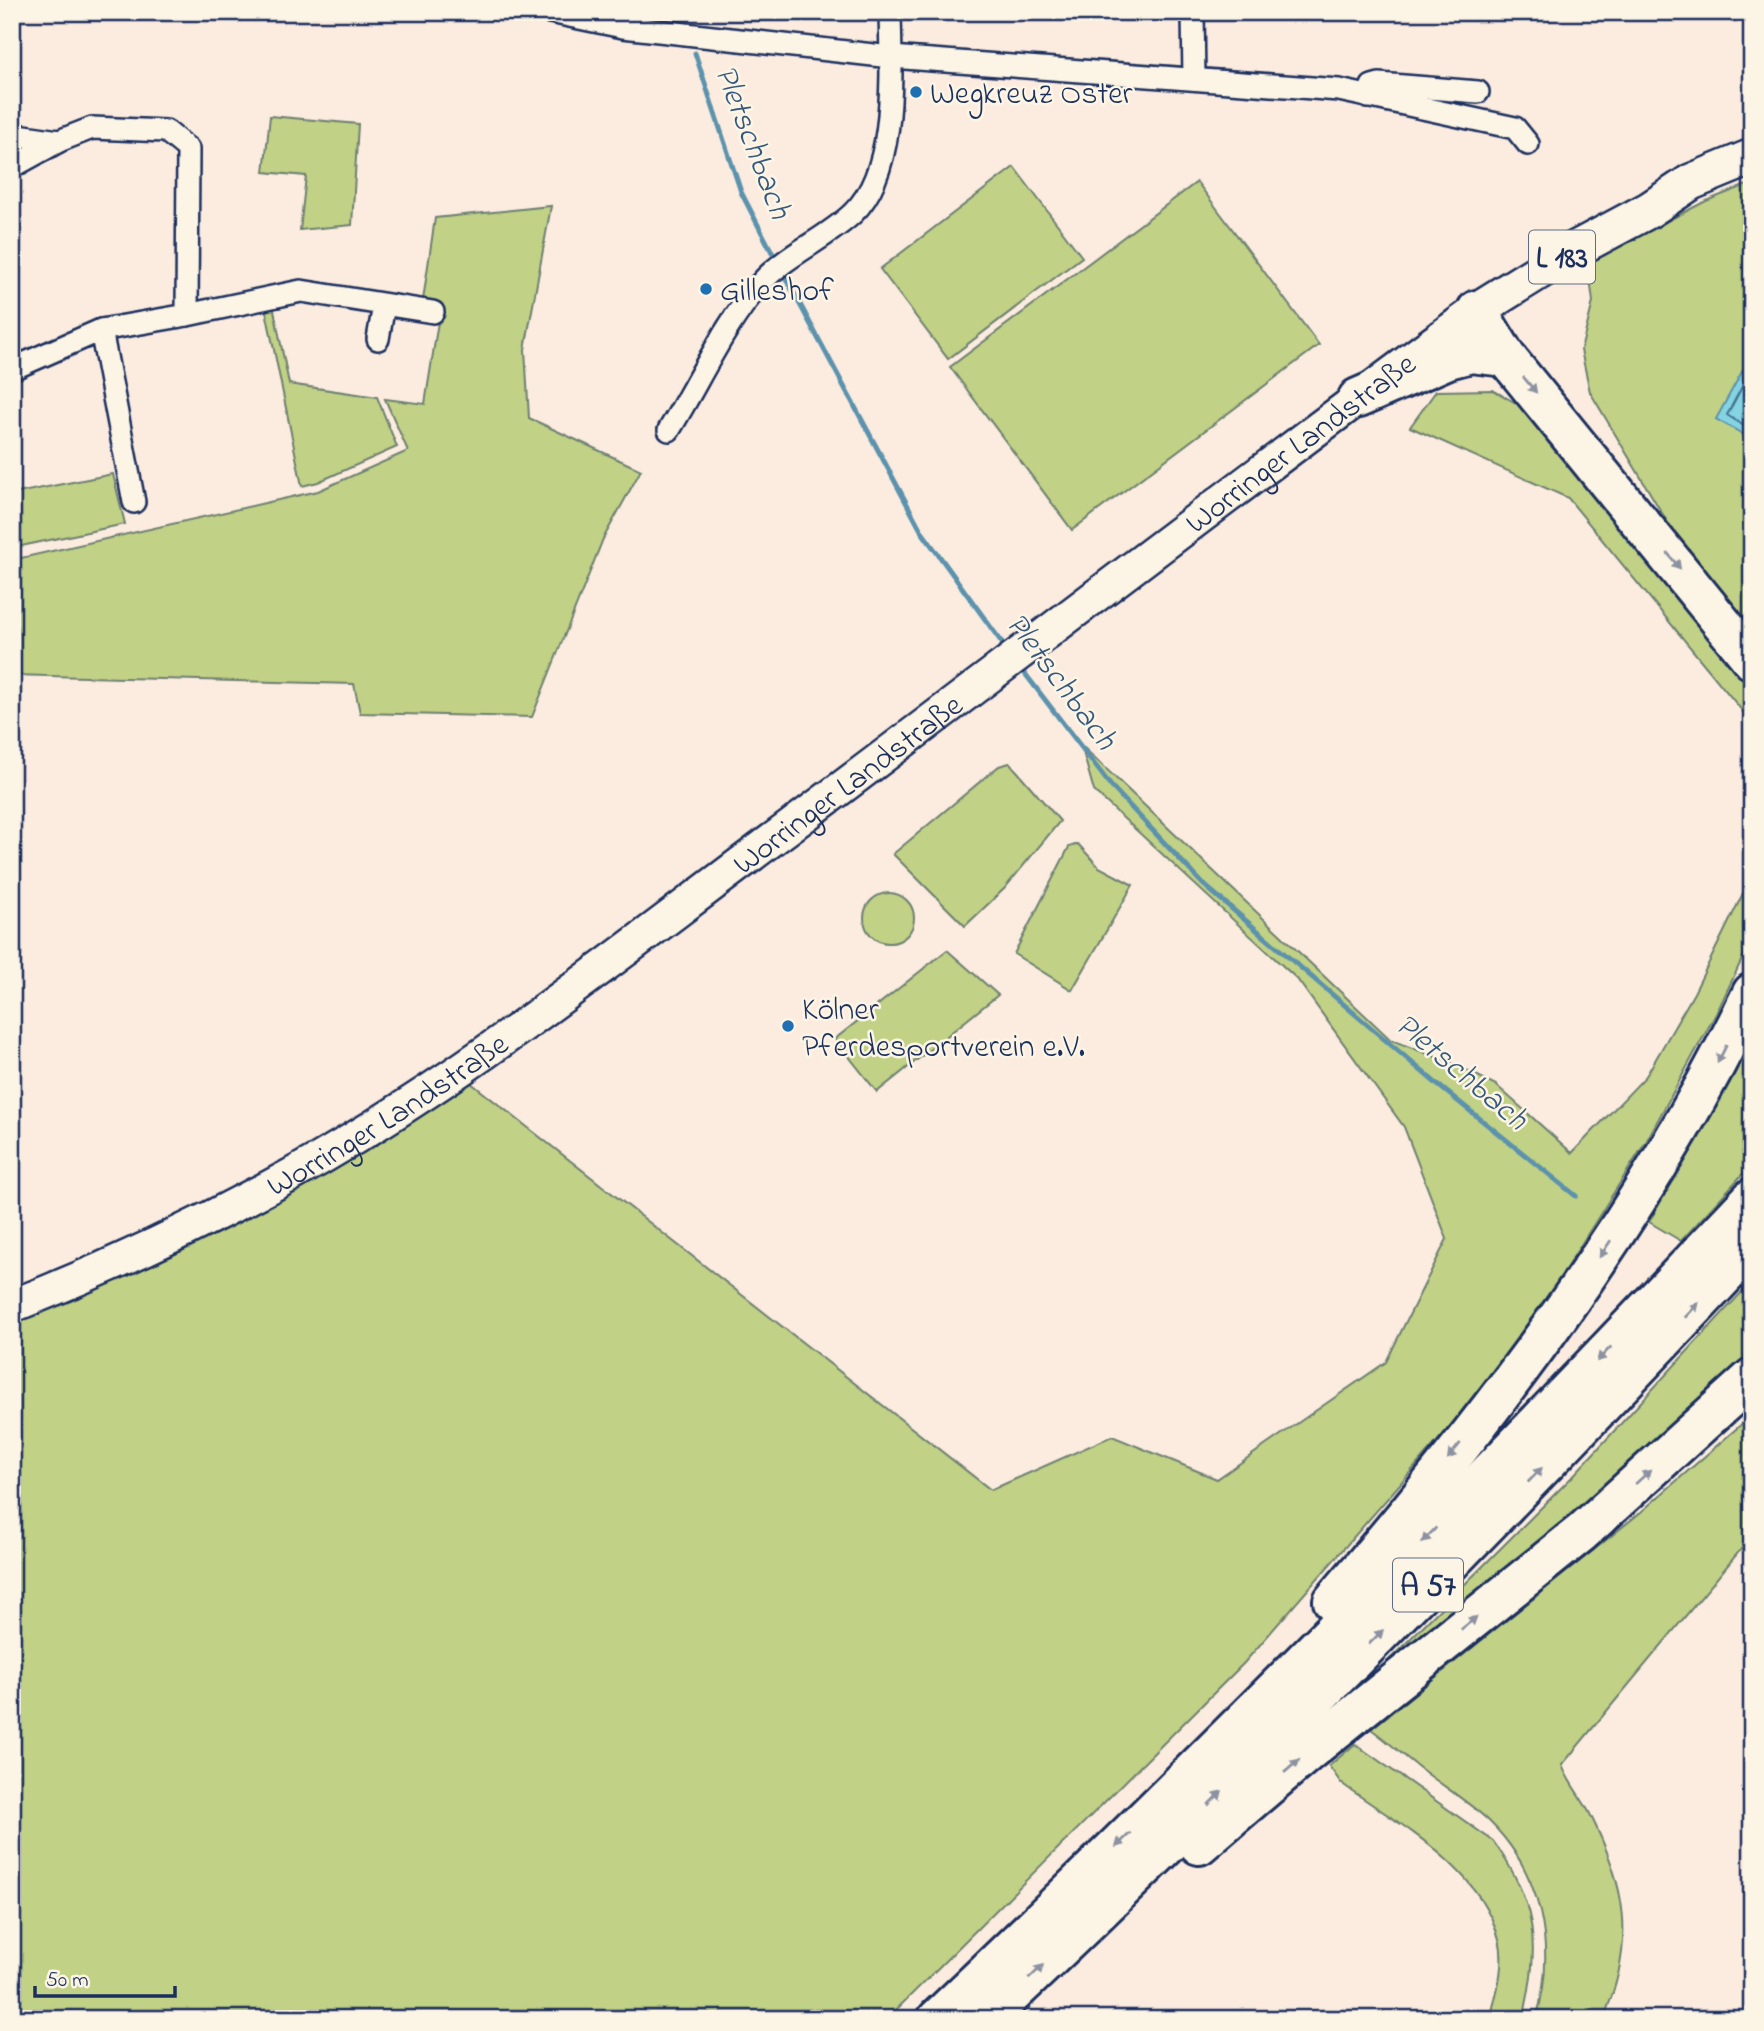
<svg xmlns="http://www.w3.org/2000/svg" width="1764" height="2031" viewBox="0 0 1764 2031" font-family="'Indie Flower',sans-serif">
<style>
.green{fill:#c1d185;stroke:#6e8072;stroke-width:2}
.water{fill:#85d4e2;stroke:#5b92ad;stroke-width:2}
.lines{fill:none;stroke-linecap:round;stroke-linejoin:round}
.shore{stroke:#457193;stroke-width:2}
.stream{stroke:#5b92ad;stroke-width:5}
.minor-casing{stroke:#1b2f5e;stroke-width:26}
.secondary-casing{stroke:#1b2f5e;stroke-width:37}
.primary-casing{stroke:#1b2f5e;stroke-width:40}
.motorway-casing{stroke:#1b2f5e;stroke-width:44}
.minor{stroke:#fcf5e5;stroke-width:21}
.secondary{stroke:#fcf5e5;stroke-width:32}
.primary{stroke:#fcf5e5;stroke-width:35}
.motorway{stroke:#fcf5e5;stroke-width:38}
.oneway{fill:#8c92a2}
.poi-dot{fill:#1f6fb2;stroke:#fcf5e5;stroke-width:2.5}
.labels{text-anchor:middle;stroke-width:5;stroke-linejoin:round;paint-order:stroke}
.shield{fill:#fcf5e5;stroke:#5e6a86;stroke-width:2}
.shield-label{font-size:30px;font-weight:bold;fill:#1b2f5e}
.poi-label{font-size:32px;fill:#1b2f5e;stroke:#fcf5e5;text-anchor:start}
.street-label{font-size:32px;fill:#1b2f5e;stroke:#fcf5e5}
.water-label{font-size:33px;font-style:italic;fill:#36587f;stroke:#fcf5e5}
</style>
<rect width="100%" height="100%" fill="#fbecdf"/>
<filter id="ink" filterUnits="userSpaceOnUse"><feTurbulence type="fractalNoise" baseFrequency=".0143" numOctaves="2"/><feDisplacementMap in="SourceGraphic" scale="14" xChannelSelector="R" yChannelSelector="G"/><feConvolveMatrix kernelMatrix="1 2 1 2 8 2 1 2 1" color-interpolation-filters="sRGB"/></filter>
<g filter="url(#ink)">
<!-- green -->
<g class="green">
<polygon points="270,116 358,124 352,225 300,230 306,176 264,172"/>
<polygon points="1014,167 1082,257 948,359 880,269"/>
<polygon points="1197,182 1319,345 1072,530 950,367"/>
<polygon points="1752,183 1752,643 1694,567 1590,392 1581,350 1593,302 1588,262 1706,201"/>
<polygon points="551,206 525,349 529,418 641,470 603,539 532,717 360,713 354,684 12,675 12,560 318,491 408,451 385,399 425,404 441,303 423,300 435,218"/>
<polygon points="273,305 289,384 377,397 397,447 318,482 302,486 265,306"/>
<polygon points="1493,390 1528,410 1732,660 1752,688 1752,727 1744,713 1568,498 1410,427 1436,391"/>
<polygon points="113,474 125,524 12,548 12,494"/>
<polygon points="1081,745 1391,1040 1452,1063 1496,1085 1572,1153 1646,1076 1694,993 1752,875 1752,938 1718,1010 1647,1140 1536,1316 1467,1407 1244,1663 887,2019 12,2019 12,1320 270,1202 471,1083 991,1490 1112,1436 1217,1479 1386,1362 1447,1239 1404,1127 1297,979 1094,791"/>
<polygon points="1010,763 1060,821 1005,888 965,926 893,854 999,766"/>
<polygon points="1078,844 1099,867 1133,885 1072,990 1014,954 1069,847"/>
<circle cx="889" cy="918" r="25"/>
<polygon points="947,950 998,995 877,1092 835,1039"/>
<polygon points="1752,1042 1752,1164 1681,1241 1649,1222"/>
<polygon points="1752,1281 1752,1360 1578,1513 1341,1708 1571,1478"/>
<path d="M1752,1415V1536L1562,1765C1568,1782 1580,1795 1589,1812C1626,1885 1637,1941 1603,2019H1536C1557,1948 1542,1873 1489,1821C1470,1803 1446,1788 1425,1772C1406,1758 1390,1743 1371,1729L1641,1512Z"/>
<path d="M1355,1744L1493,1841C1538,1903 1540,1946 1523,2019H1490C1496,1995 1506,1964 1499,1939C1479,1865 1399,1825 1341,1783L1329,1766Z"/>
</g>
<!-- water -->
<polygon class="water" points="1750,357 1752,358 1752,439 1716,419"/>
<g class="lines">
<!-- shore -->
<polyline class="shore" points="1752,368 1727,415 1752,431"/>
<!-- stream -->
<g class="stream">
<polyline points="680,12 680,13"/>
<polyline points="695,53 741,192 776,260"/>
<polyline points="781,269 922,532 1008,651"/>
<polyline points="1020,667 1111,786 1203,884 1438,1085 1576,1196"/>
</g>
<!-- minor casing -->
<g class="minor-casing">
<g id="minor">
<polyline points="550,12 623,27 891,57 1339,90 1515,128 1528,144"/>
<polyline points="1193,12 1194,79"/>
<polyline points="1368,97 1372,86 1379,84 1478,92"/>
<polyline points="12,138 25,136 59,141"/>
<polyline points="12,167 59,141 92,128 166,131 188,149 187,315 101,330"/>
<polyline points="187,315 301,291 433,312"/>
<polyline points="378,339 384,305"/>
<polyline points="12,369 101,330 134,502"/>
<path d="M669,430C698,383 724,325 760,284C786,254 825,240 853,213C898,170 891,70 890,12"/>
</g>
</g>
<!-- secondary casing -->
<g class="secondary-casing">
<g id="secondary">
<path id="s1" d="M12,1306C101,1271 187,1231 271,1186C457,1086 623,950 792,825C1020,654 1247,480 1477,310"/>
</g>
</g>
<!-- primary casing -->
<g class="primary-casing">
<polyline id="primary" points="1477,310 1572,251 1649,210 1691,182 1752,157"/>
</g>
<!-- motorway casing -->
<g class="motorway-casing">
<g id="motorway">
<polyline points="1477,310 1506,357 1752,660"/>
<polyline points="1358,398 1448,359 1471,353 1506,357"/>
<path d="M1333,1601C1493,1415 1645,1216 1752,993"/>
<polyline points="1199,1845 1308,1752 1581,1533 1752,1378"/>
<path d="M937,2019C1217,1753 1487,1479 1752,1198"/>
<path d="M986,2019C1250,1771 1504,1511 1752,1247"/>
</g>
</g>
<!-- minor -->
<use href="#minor" class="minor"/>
<!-- secondary -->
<use href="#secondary" class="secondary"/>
<!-- primary -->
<use href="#primary" class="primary"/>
<!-- motorway -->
<use href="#motorway" class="motorway"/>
</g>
<!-- one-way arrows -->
<defs><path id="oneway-solid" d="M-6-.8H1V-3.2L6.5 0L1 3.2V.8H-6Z" transform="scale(1.75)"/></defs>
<g class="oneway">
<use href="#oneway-solid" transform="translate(1530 385) rotate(50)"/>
<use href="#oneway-solid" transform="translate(1674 561) rotate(51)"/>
<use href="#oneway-solid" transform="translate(1722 1054) rotate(117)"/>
<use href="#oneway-solid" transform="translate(1605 1249) rotate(124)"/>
<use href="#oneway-solid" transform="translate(1692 1310) rotate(-47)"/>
<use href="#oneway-solid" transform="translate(1604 1354) rotate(134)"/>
<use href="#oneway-solid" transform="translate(1454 1451) rotate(129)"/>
<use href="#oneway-solid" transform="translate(1535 1475) rotate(-46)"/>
<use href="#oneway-solid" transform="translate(1643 1477) rotate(-42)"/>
<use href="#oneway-solid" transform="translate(1429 1535) rotate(134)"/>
<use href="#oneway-solid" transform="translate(1469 1623) rotate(-39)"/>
<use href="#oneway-solid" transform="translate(1376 1637) rotate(-45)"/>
<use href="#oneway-solid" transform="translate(1292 1766) rotate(-41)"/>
<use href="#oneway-solid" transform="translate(1215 1798) rotate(-45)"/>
<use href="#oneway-solid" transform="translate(1123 1840) rotate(136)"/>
<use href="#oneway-solid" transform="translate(1036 1972) rotate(-44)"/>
</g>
</g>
<!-- markers -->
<g class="poi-dot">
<circle cx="916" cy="92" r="7"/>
<circle cx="706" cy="289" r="7"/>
<circle cx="788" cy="1026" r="7"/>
</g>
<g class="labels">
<!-- shield labels -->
<g class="shield">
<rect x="1529" y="230.5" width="66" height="53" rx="5"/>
<rect x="1393" y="1558.5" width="70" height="53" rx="5"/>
</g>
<g class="shield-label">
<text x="1562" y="267">L 183</text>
<text x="1428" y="1595">A 57</text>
</g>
<!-- poi labels -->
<g class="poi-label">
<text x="930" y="103">Wegkreuz Oster</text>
<text x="720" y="300">Gilleshof</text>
<text x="802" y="1019">Kölner<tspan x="802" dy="37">Pferdesportverein e.V.</tspan></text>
</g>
<!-- street labels -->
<g class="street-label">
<text dy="11" stroke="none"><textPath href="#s1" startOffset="1556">Worringer Landstraße</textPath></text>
<text dy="11" stroke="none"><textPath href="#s1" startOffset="989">Worringer Landstraße</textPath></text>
<text dy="11" stroke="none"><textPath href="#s1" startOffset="422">Worringer Landstraße</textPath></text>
</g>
<!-- water labels -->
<g class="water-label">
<text transform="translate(755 141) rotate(69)" y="12">Pletschbach</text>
<text transform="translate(1063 680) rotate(53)" y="12">Pletschbach</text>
<text transform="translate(1463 1070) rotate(40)" y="12">Pletschbach</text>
</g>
</g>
<!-- margin -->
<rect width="1764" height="2031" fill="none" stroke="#fcf5e5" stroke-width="42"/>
<rect x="21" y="21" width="1722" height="1989" fill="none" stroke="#1b2f5e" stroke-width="2.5" filter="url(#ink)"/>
<!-- scale -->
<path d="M35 1986v10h140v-10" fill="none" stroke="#1b2f5e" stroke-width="3.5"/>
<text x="46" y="1986" font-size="21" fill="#1b2f5e" stroke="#fcf5e5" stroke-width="5" paint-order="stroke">50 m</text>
</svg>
